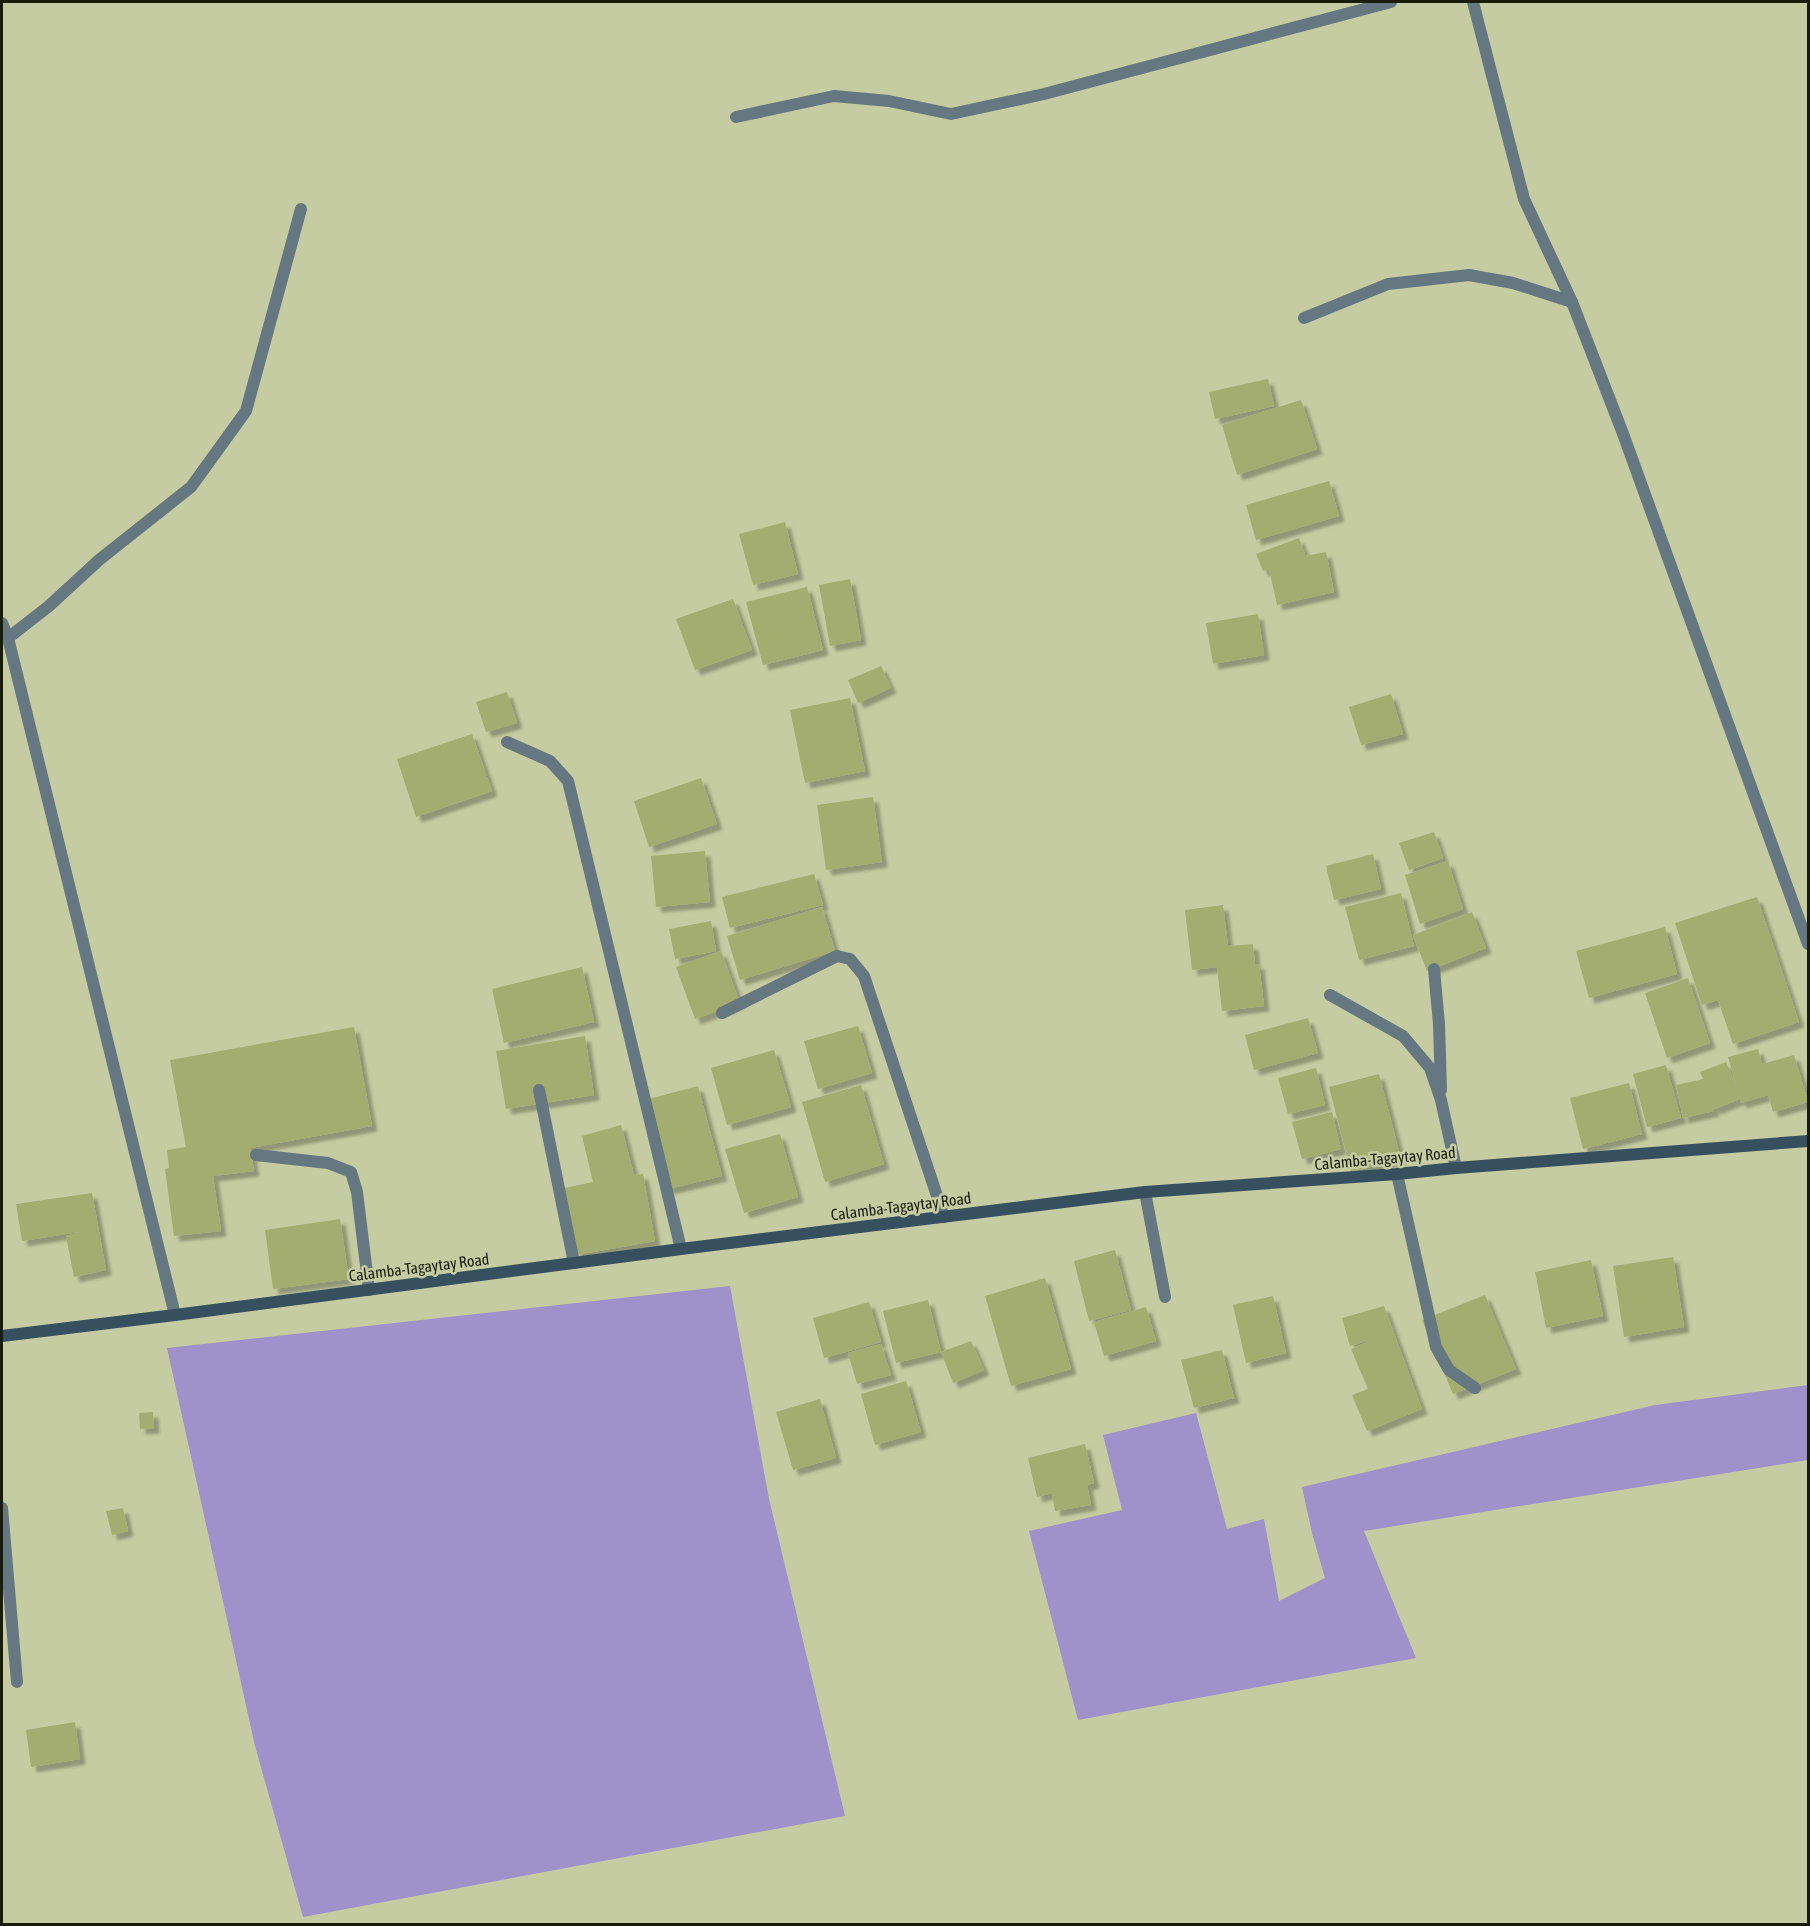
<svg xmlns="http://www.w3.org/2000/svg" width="1810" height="1926" viewBox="0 0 1810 1926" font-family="'Asap Condensed',sans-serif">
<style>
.green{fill:#9f91c9}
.building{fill:#a4ad70;filter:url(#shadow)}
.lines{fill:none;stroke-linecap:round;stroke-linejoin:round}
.lane{stroke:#657781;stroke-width:12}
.street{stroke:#657781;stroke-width:12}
.secondary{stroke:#37505f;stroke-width:12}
.labels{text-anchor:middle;stroke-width:5;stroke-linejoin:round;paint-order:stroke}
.street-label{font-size:16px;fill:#191b0b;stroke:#c5cca1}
</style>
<defs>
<filter id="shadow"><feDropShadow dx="5.5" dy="5.5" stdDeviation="1.5" flood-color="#0004"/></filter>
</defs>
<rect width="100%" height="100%" fill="#c5cca1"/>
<!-- green -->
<g class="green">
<polygon points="730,1286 769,1499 845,1816 303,1917 255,1746 167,1348"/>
<polygon points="1808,1385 1808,1460 1364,1531 1416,1658 1078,1720 1029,1531 1122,1510 1103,1435 1196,1413 1227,1529 1264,1519 1279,1601 1325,1578 1312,1533 1302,1487 1655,1405"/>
</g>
<!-- building -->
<g class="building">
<polygon points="1268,379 1274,406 1215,419 1209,392"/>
<polygon points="1301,400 1317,449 1237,475 1222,425"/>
<polygon points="1329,481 1339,516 1256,540 1246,505"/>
<polygon points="785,522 798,574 753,585 739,534"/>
<polygon points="1299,538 1305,555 1299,557 1326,552 1334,592 1277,605 1269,569 1263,571 1256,554"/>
<polygon points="850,579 861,640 830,646 819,585"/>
<polygon points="807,587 823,650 763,665 746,602"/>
<polygon points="733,599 752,650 695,670 676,619"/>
<polygon points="1258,614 1264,655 1213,664 1206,623"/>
<polygon points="881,666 891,688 858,703 848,680"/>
<polygon points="507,692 517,723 486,732 476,702"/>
<polygon points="1391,694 1403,734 1361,745 1349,707"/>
<polygon points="850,698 865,771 805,783 790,710"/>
<polygon points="472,734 492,791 416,817 397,759"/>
<polygon points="701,778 717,824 649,847 634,801"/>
<polygon points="873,797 882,862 826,870 817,805"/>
<polygon points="1434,832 1443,858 1409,870 1399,843"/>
<polygon points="705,851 710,902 656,907 651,856"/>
<polygon points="1373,854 1381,889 1334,900 1326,866"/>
<polygon points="1448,861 1463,909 1420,924 1405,875"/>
<polygon points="814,874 823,905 730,928 722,897"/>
<polygon points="1401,893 1414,946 1359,960 1345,907"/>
<polygon points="1757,897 1799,1022 1733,1044 1718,1000 1702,1005 1675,923"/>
<polygon points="1223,905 1228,946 1253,944 1255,964 1259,964 1264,1006 1222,1011 1217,967 1192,970 1185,910"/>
<polygon points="822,907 835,951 740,980 727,936"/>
<polygon points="1472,912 1486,948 1427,971 1413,935"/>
<polygon points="711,921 716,951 675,959 669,929"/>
<polygon points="1665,927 1677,974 1589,998 1576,951"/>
<polygon points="721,951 740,1003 695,1019 676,967"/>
<polygon points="582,967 594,1022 504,1043 492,989"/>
<polygon points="1688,978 1710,1043 1667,1058 1645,993"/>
<polygon points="1308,1018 1318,1053 1254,1070 1245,1035"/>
<polygon points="858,1026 872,1073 818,1089 804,1041"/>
<polygon points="354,1027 372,1126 250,1148 254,1171 213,1176 221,1231 174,1236 165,1169 169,1168 167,1150 186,1147 170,1060"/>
<polygon points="585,1036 594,1095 506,1109 496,1051"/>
<polygon points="1758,1049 1762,1064 1794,1055 1808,1102 1773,1112 1768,1095 1741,1103 1740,1099 1715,1109 1712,1103 1714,1111 1683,1118 1676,1085 1703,1079 1700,1072 1726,1062 1737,1088 1728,1057"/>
<polygon points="774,1050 791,1107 727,1125 711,1068"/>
<polygon points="1666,1065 1681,1118 1647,1127 1633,1074"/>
<polygon points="1316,1068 1325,1105 1288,1114 1278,1078"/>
<polygon points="1379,1074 1401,1159 1351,1172 1329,1087"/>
<polygon points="1629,1083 1642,1134 1583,1149 1570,1098"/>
<polygon points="861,1085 884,1164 825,1182 802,1102"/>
<polygon points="698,1086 722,1176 668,1189 645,1100"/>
<polygon points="1332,1112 1341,1149 1302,1159 1292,1122"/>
<polygon points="621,1125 634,1175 643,1174 655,1241 576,1255 564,1188 593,1182 582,1136"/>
<polygon points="780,1134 798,1197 744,1213 725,1149"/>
<polygon points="92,1193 106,1270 74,1277 66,1236 85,1231 22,1241 16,1204"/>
<polygon points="340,1219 349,1279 273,1289 265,1230"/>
<polygon points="1115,1250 1131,1310 1089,1321 1074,1261"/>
<polygon points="1673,1257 1684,1327 1624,1337 1613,1266"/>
<polygon points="1591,1260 1603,1316 1546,1328 1535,1272"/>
<polygon points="1045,1278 1071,1369 1011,1386 985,1296"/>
<polygon points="1485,1295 1516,1369 1453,1394 1422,1320"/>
<polygon points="1273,1296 1286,1353 1246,1363 1233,1305"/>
<polygon points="928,1300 941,1352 896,1363 883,1311"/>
<polygon points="869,1302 881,1342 824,1358 813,1318"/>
<polygon points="1384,1306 1422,1409 1367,1431 1352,1395 1368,1389 1351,1349 1377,1338 1350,1346 1342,1318"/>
<polygon points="1146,1307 1156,1341 1104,1356 1094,1322"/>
<polygon points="971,1341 984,1370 953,1383 941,1352"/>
<polygon points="881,1344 891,1375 857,1384 848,1353"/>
<polygon points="1222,1350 1234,1398 1194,1408 1181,1360"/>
<polygon points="906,1381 921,1432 875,1445 861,1394"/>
<polygon points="820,1399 836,1458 793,1470 776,1412"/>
<polygon points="153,1412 154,1428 140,1429 139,1413"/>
<polygon points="1085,1444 1094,1483 1087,1485 1091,1505 1055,1511 1052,1493 1037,1497 1028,1458"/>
<polygon points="123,1508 128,1531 112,1535 106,1511"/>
<polygon points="75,1722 80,1759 31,1767 26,1730"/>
</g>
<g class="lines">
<!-- lane -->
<g class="lane">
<polyline points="1434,969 1439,1024 1441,1090"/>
<polyline points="1330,995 1403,1036 1430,1068 1441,1100 1456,1168"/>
<polyline points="539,1090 574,1263"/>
<polyline points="256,1155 328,1163 351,1172 357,1192 369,1290"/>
<polyline points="1397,1174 1436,1347 1449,1370 1475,1388"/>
<polyline points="1145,1192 1165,1297"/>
<polyline points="2,1508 17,1682"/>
</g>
<!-- street -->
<g class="street">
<polyline points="1473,2 1524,199 1572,302 1622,431 1808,944"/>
<polyline points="736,117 834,96 889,101 951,114 1044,94 1391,2"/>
<polyline points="1304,318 1388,284 1469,275 1513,283 1572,302"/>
<polyline points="2,623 8,638 175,1315"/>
<polyline points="8,638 49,606 99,560 191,487 246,411 301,209"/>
<polyline points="507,742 550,761 568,781 681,1249"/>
<polyline points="722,1013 837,956 850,959 864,976 944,1217"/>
</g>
<!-- secondary -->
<polyline class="secondary" points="2,1336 175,1315 681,1249 1145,1192 1397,1174 1456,1168 1808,1141"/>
</g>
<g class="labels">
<!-- street labels -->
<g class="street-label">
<text transform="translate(1385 1158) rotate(-5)" y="6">Calamba-Tagaytay Road</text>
<text transform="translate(901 1206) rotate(-7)" y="6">Calamba-Tagaytay Road</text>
<text transform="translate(419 1267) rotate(-7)" y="6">Calamba-Tagaytay Road</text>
</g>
</g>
<!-- border -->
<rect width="1810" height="1926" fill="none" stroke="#191b0b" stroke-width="6"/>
</svg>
